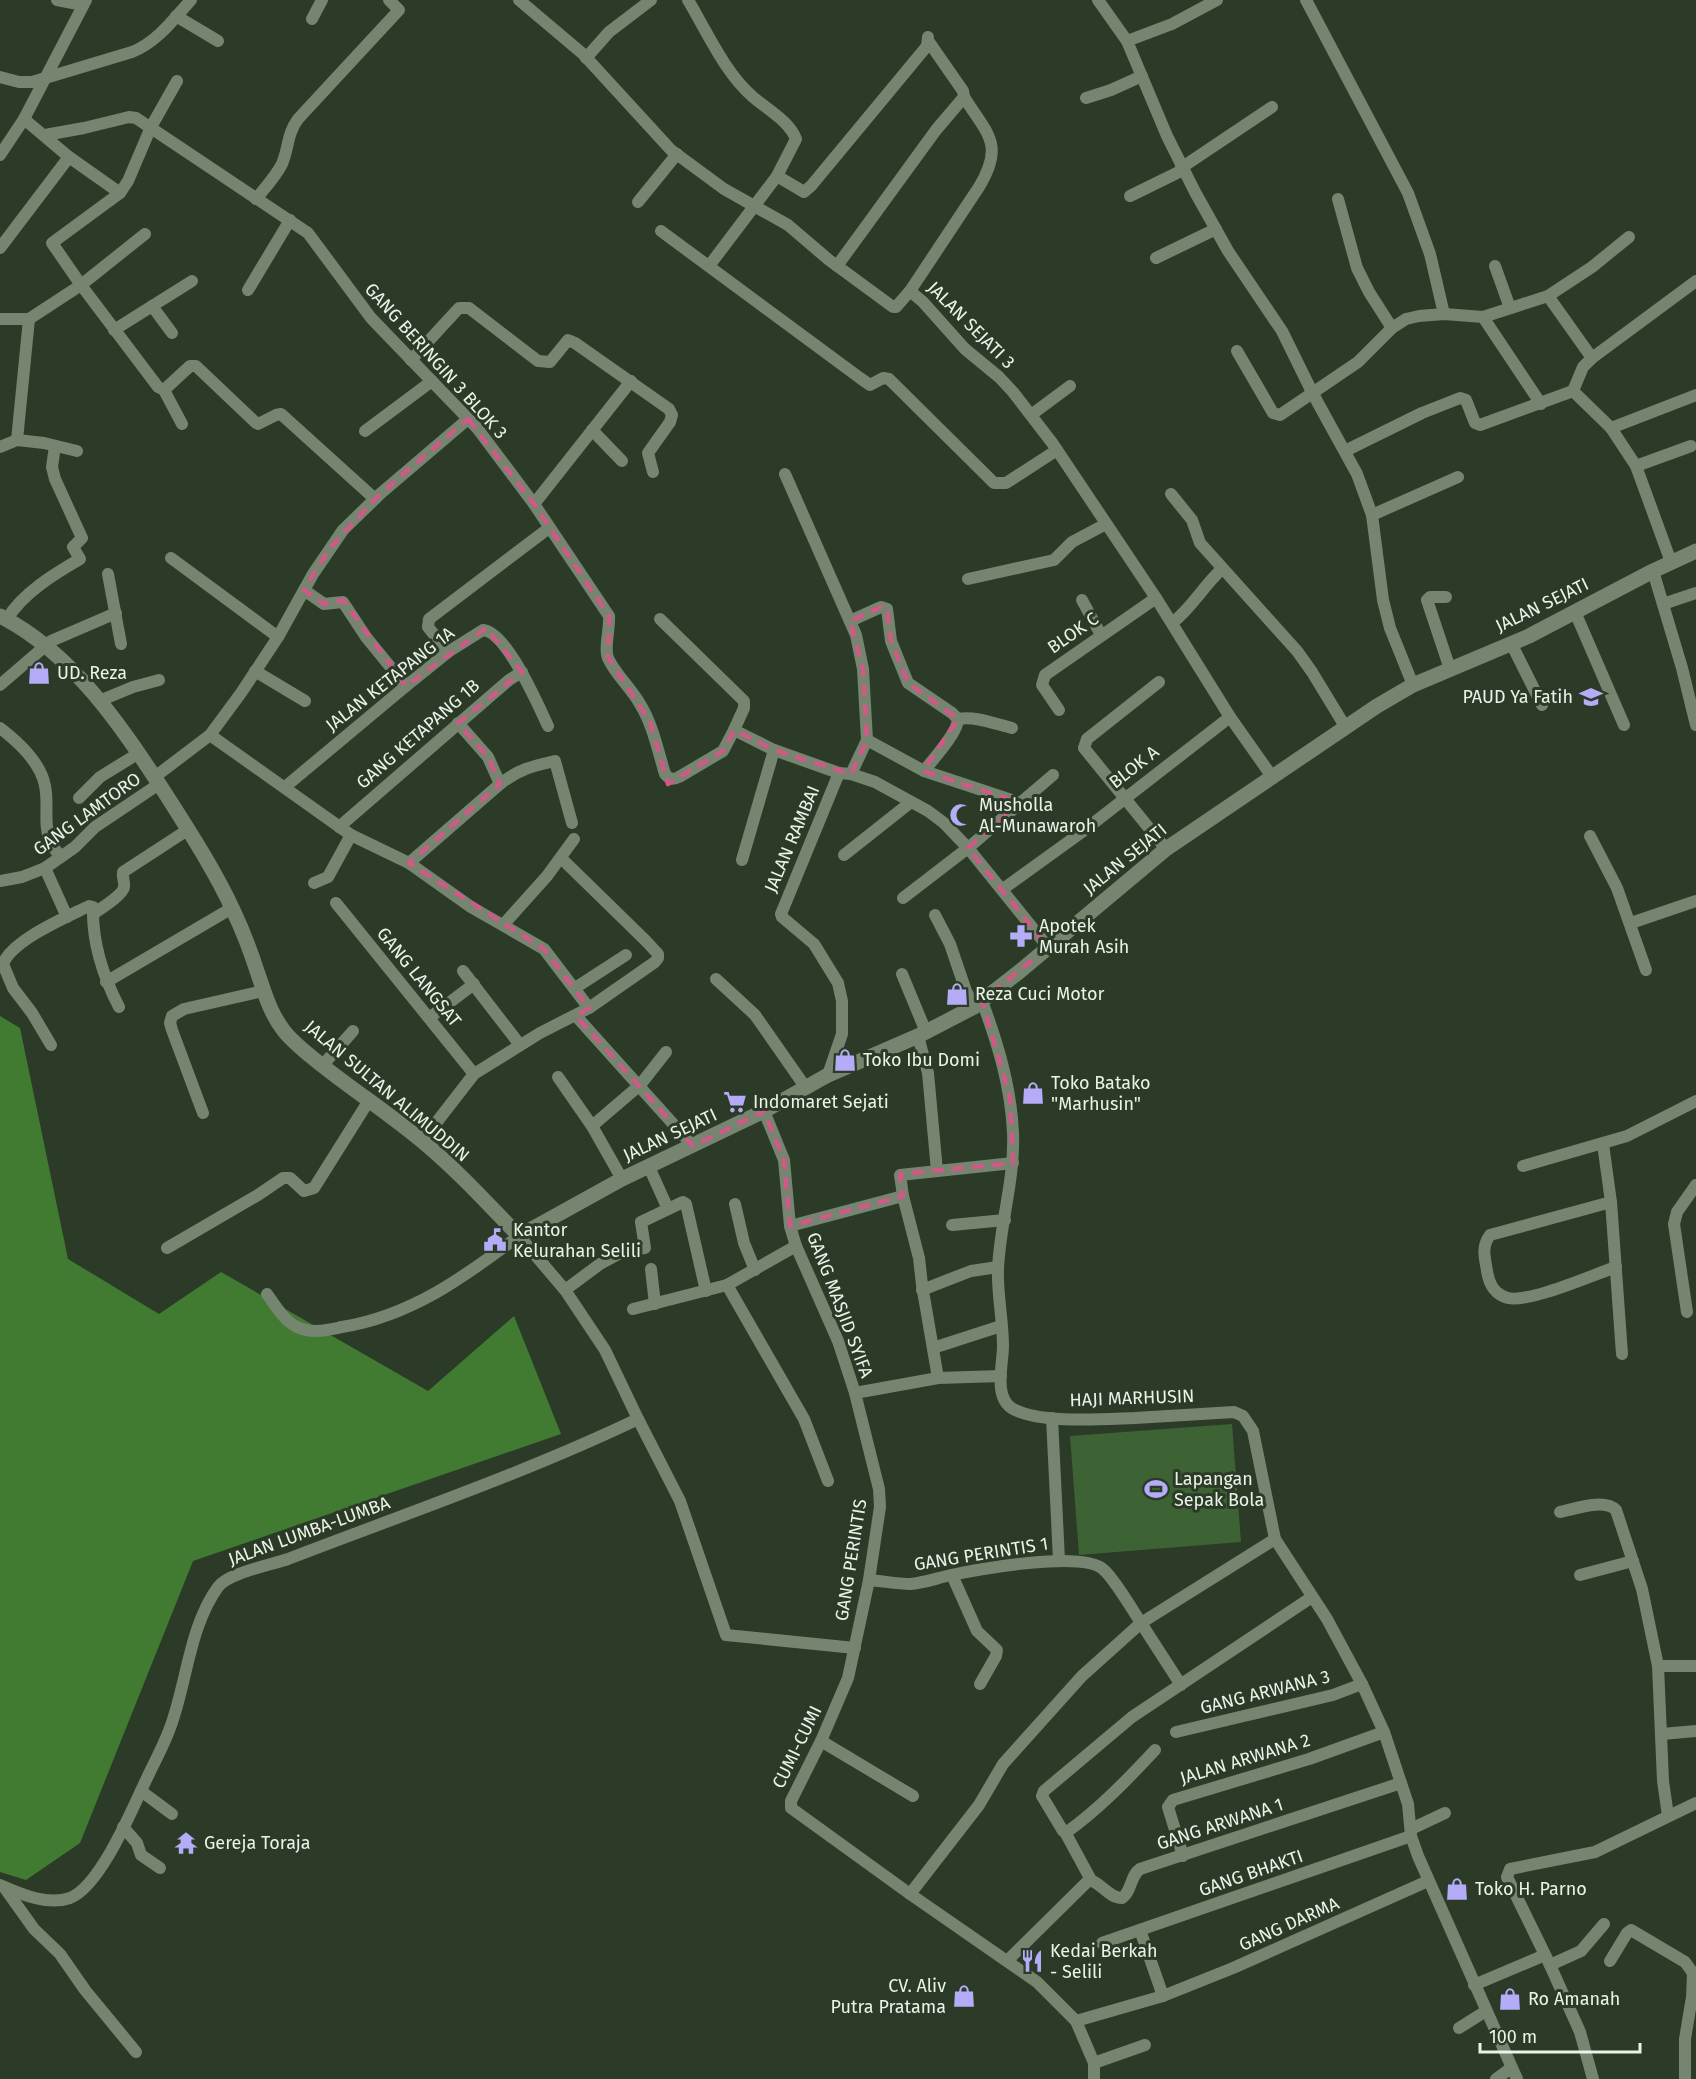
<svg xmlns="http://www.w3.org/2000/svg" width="1696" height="2079" viewBox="0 0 1696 2079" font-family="'Fira Sans',sans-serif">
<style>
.green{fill:#3d6233}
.forest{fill:#417b31}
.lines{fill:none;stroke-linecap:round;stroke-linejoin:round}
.street{stroke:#758570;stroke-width:12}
.secondary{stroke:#758570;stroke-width:15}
.marked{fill:none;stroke:#ce5a85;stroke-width:4.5;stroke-dasharray:12 8;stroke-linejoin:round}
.labels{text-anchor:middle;stroke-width:6;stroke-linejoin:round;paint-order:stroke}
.street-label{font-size:18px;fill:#e9f3e7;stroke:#2c3a28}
.poi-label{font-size:18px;fill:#e9f3e7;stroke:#2c3a28;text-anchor:start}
</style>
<rect width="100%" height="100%" fill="#2c3a28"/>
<!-- green -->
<polygon class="green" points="1232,1424 1241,1542 1079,1555 1070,1436"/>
<!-- forest -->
<polygon class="forest" points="0,1016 20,1028 68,1259 159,1314 221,1272 428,1391 514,1316 561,1434 193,1561 80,1843 26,1880 0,1872"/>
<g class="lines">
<!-- street -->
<g class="street">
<polyline points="57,0 83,5"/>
<polyline points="519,0 583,54 671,150 724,189 788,225 829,260 893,307 896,307 910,291 923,302 965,349 999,377 1013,392 1053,444 1156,598 1230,717 1273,778"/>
<path d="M688,0C707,32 725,73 753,97C768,110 789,121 796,139L777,176L709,266"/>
<polyline points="1098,0 1127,41 1167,136 1195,192 1228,251 1282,331 1313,394 1357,474 1372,515 1383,600 1390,628 1413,685"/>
<polyline points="1306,0 1408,193 1430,254 1444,314"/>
<polyline points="176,16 218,41"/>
<polyline points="312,19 322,0"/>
<polyline points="1127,41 1172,24 1217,0"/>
<polyline points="586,58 609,32 651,0"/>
<path d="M0,77L19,82H32L132,52C157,42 173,20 191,0"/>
<polyline points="177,81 151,127 128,181 120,193 52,243 81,285 158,387 164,390 182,424"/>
<polyline points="1086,98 1111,90 1142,76"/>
<polyline points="24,119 69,157 120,193"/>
<path d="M45,135L84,128L129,117L136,118L308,233L371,318L477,428L534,504L609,616C610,628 604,649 608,658C615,674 631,688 640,704C653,725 658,751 665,774C669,779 673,780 679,777L723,751L734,730L774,750L839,773L851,774L875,782L928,811L944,823L968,848L1048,947"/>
<polyline points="0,155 24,119 86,0"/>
<polyline points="1181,168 1272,107"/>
<polyline points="777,176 804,192 811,186 927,46 928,37"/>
<polyline points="1130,196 1183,170"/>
<path d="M256,199C265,188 276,176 282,164C289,147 287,134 298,119L399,10L389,0"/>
<polyline points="1338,199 1357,268 1369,292 1392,328"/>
<polyline points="638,202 677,154"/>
<polyline points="661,231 860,378 870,385 883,378 889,379 994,483 1006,483 1057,450"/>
<polyline points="0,248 69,157"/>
<polyline points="1156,258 1216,229"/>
<polyline points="837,266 936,130 964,97 963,91 929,42"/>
<polyline points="1495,266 1510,308"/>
<polyline points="248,290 290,220"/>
<path d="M910,291L979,187C1005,144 987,134 964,97"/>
<polyline points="1548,296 1592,358"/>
<polyline points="152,306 172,333"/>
<polyline points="1483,317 1541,404"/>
<polyline points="0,319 29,319 81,285 145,234"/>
<polyline points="114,330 192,281"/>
<polyline points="1237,351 1273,413 1280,415 1358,362 1392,328 1406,319 1419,316 1444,314 1483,317 1548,296 1592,267 1629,237"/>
<polyline points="411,360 459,308 469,308 538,361 550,362 568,340 575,343 669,409 672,415 670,422 648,453 653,472"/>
<polyline points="164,390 190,366 196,366 256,423 258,424 276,415 281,414 375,499"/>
<polyline points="1573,391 1611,428 1636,466 1671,562"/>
<polyline points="1573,391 1583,367 1592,358 1696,281"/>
<polyline points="1031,415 1070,386"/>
<polyline points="1611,428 1696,395"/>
<polyline points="592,430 622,461"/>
<polyline points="365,431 432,381"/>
<polyline points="17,440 29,319"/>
<polyline points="0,447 17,440 44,443 77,451"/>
<polyline points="1345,451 1422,413 1460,398 1466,400 1475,423 1480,425 1573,391"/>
<polyline points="1636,466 1691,446"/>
<polyline points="785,474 856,635 863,669 867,740 851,774"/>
<polyline points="1171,494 1192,520 1200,543 1297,651 1312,672 1346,728"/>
<polyline points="534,504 631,381"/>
<polyline points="1372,515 1458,477"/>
<polyline points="171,558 278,637"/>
<polyline points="1653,571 1682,668 1696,725"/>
<polyline points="108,574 121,644"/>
<polyline points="968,579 1054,560 1072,542 1106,524"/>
<polyline points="304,590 324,604 343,602 366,637 406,686"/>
<polyline points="1446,597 1430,597 1427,600 1450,669"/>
<polyline points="1082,600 1101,635"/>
<polyline points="1663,604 1696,593"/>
<polyline points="1575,612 1624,725"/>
<path d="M7,619C23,593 54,574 80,559L73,547L82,538L55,479L52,467L55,446"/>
<polyline points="660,619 744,701 744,708 734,730"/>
<path d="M850,621L881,607L887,609L891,641L908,683L952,713L958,719C958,733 933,759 924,771"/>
<path d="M1172,623C1192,608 1203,586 1222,569"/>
<polyline points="1511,643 1542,705"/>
<polyline points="448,652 428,627 429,619 549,528"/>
<polyline points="255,671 305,701"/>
<polyline points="1159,682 1087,739 1084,748 1166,849"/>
<polyline points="0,685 51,641 116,613"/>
<polyline points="99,701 133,687 159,680"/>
<polyline points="1059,710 1042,685 1045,675 1156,598"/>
<path d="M958,719C976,716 995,724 1012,728"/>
<polyline points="458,723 488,757 500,784"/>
<path d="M0,728C17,741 41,763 45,786C49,804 43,824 50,841C52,847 57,852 61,857"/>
<polyline points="210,735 351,835 409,863 471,907 544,949 589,1008"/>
<polyline points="867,740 924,771 1021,803"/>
<polyline points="156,776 210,735 241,693 278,637 313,574 343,530 380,494 468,419"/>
<path d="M285,787L406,686L448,652L483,630C507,632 538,705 548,726"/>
<polyline points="79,798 100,777 139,753"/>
<polyline points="339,827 509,680 522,672"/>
<polyline points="1590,836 1617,888 1646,970"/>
<polyline points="844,855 911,802"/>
<polyline points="742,860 774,750"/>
<path d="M409,863L500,784C519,769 533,766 555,761L572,823"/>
<polyline points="45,868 67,917"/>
<polyline points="0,881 22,877 45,868 75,847 95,827 159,784"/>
<polyline points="314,883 328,877 351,835"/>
<polyline points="1003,889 1082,832 1230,717"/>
<polyline points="903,898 968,848 1053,775"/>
<polyline points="336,903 474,1074"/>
<path d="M93,914C100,909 123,895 124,887C125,882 122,878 123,872L189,829"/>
<polyline points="935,915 950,944 966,991 974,1007"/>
<polyline points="1631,923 1696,901"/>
<polyline points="504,924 547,876 574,839"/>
<polyline points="463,971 520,1045"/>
<polyline points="902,974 926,1032"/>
<polyline points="716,979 755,1015 806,1088"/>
<polyline points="106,982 232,908"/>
<polyline points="575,988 626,955"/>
<path d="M982,1001C998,1044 1011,1087 1013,1133C1015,1179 1000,1223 998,1269C997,1294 1003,1320 1003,1346C1003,1364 993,1398 1013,1409C1040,1424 1104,1419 1135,1418C1168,1416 1201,1414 1234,1412L1243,1416L1253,1431L1275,1539L1327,1619L1362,1684L1384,1732L1408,1804L1411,1836L1418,1856L1517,2079"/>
<polyline points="576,1016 693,1146"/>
<polyline points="429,1018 474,984"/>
<polyline points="918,1036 928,1073 937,1171"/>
<path d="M51,1045L32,1013L13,988L3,964C12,940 67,917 89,906L93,907C92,942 103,976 119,1007"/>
<polyline points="322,1066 353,1031"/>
<polyline points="828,1075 842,1034 842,1001 838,983 814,944 782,917 781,914 839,773"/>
<polyline points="558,1077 592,1126 622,1179"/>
<polyline points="764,1111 784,1160 790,1226 796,1246 838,1341 855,1393 879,1489 880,1507 869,1580 848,1678 821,1741 791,1801 791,1808 910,1894 1037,1982 1076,2021 1094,2063 1094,2079"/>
<polyline points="203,1113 172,1030 170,1023 172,1016 184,1009 263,991"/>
<polyline points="592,1126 640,1085 666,1052"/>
<polyline points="422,1141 474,1074 540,1033 589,1008 655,962 658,958 658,954 646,941 561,858"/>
<polyline points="1603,1144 1611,1202 1622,1354"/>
<polyline points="1523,1166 1627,1136 1696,1101"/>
<polyline points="649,1167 668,1209"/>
<path d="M1611,1202L1490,1235C1481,1247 1485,1258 1487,1271C1489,1284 1494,1294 1508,1298C1529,1303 1593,1275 1616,1267"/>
<polyline points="735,1204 744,1243 755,1270"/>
<polyline points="952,1225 1005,1220"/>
<polyline points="790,1226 903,1196"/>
<polyline points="167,1248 258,1195 283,1178 290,1178 304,1191 314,1188 368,1102"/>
<polyline points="651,1269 655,1304"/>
<polyline points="727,1285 804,1419 828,1481"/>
<polyline points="565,1290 600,1264 624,1251 645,1248 641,1222 683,1202 686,1204 706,1291"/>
<polyline points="922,1290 971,1271 998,1267"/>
<path d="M267,1294C275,1305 284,1321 297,1327C312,1334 327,1330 342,1327C411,1316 464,1277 519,1236L565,1290L605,1350L638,1419L680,1501L726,1635L855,1648"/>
<polyline points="633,1309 727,1285 796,1246"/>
<polyline points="1687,1312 1674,1224 1677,1212 1696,1185"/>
<polyline points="933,1348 1001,1326"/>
<polyline points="938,1378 922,1285 919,1258 903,1196 900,1175 1013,1163"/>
<polyline points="855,1393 938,1378 1001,1376"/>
<polyline points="1052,1418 1059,1560"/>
<path d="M1560,1512C1575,1509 1604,1498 1616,1510L1642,1589L1658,1666L1663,1781L1668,1816"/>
<polyline points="952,1575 977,1631 997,1650 996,1656 980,1684"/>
<polyline points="1580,1575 1633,1561"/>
<path d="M869,1580C883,1581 897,1584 910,1584C924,1583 937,1578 951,1575C980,1569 1084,1550 1104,1570C1115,1580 1132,1609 1141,1623L1082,1676L1003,1764L979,1805L910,1894"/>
<polyline points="1658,1666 1696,1666"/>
<polyline points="1181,1685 1141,1623 1275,1539"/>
<polyline points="1176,1732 1333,1695 1362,1684"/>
<polyline points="1662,1734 1696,1731"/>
<polyline points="821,1741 913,1796"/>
<path d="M1155,1750C1127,1780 1100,1808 1067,1832L1063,1831L1042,1796L1044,1791L1132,1717L1312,1597"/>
<polyline points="141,1791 172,1814"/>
<polyline points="123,1827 137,1843 141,1855 160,1868"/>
<polyline points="1411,1829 1445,1813"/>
<polyline points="1065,1832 1091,1880"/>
<polyline points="1183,1856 1168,1807 1173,1800 1309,1759 1384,1732"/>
<path d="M0,1885C21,1894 47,1906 70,1898C101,1886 133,1807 147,1778C155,1761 164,1745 170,1728C187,1683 189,1627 218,1587C228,1573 271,1565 288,1559C405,1514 525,1473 638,1419"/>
<polyline points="4,1887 34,1929 60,1954 85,1990 136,2052"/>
<polyline points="1140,1930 1163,1996"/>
<polyline points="1102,1943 1411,1836"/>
<path d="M1007,1961L1089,1880C1101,1882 1108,1898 1122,1898C1132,1891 1130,1876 1140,1869L1401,1783"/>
<polyline points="1610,1961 1627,1933 1631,1930 1685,1962 1693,1973 1692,1997 1685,2039 1685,2079"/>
<polyline points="1550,1965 1581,1951 1604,1924"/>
<polyline points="1474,1985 1545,1955"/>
<polyline points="1076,2021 1163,1996 1233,1968 1428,1881"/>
<polyline points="1459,2028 1486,2011"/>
<polyline points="1094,2063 1145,2045"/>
<polyline points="1496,2079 1511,2068"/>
<polyline points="1593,2079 1580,2032 1550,1965 1507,1877 1510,1869 1595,1852 1696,1803"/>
</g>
<!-- secondary -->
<path class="secondary" d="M0,616C73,653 121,726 165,793C189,831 214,869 233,910C243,931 251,952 258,974C265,994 270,1013 284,1031C296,1046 313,1058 328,1070C359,1094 392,1116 422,1141C457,1170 488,1204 519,1236L622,1179L764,1111L828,1075L918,1036L974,1007L1019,972L1166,849L1377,706L1413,685L1529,636L1653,571L1696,551"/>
</g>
<!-- marked area -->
<path class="marked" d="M468,419L534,504L609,616L608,657L650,722L668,784L723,751L734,730L774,750L851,774L867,740L863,669L850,621L881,607L887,609L891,641L908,683L958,719L923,771L1021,803L968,848L1048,947L982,1001L1010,1097L1013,1163L900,1174L903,1196L790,1226L784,1160L764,1111L693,1146L576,1016L589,1008L544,949L409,863L500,784L488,757L458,723L522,672L486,628L406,686L343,600L324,604L304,590L329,549L380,494Z"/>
<!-- icons -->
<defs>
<g id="shop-bare" transform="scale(1.8)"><path d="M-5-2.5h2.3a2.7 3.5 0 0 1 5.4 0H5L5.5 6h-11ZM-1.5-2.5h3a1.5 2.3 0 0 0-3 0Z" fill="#b5acf8" stroke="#2c3a28" stroke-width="2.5" paint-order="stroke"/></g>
<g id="school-bare" transform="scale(1.8)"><path d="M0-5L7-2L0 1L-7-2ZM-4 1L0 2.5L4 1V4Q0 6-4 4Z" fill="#b5acf8" stroke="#2c3a28" stroke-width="2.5" paint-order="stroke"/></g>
<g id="mosque-bare" transform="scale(1.8)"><path d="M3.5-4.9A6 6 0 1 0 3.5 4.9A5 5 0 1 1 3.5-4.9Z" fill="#b5acf8" stroke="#2c3a28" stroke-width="2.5" paint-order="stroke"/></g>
<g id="pharmacy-bare" transform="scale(1.8)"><path d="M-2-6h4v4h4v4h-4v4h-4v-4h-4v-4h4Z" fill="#b5acf8" stroke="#2c3a28" stroke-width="2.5" paint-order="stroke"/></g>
<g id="supermarket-bare" transform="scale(1.8)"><path d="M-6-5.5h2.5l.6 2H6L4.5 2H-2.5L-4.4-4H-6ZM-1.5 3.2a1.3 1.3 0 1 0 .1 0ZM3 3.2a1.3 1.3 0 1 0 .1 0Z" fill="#b5acf8" stroke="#2c3a28" stroke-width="2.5" paint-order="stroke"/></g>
<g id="civic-bare" transform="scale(1.8)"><path d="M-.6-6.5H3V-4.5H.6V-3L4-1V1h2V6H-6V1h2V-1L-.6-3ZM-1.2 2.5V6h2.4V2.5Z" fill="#b5acf8" stroke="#2c3a28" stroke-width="2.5" paint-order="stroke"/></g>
<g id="stadium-bare" transform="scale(1.8)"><path d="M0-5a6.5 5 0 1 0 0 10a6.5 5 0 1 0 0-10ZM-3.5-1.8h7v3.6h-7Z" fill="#b5acf8" stroke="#2c3a28" stroke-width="2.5" paint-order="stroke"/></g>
<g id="temple-bare" transform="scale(1.8)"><path d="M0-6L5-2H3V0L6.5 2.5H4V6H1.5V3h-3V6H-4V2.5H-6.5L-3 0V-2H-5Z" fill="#b5acf8" stroke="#2c3a28" stroke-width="2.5" paint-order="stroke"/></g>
<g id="restaurant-bare" transform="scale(1.8)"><path d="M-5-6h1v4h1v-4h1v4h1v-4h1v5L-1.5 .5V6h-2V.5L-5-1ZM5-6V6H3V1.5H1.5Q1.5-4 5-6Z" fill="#b5acf8" stroke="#2c3a28" stroke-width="2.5" paint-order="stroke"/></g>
</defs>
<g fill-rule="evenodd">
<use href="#shop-bare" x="39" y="673"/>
<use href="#school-bare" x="1591" y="697"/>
<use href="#mosque-bare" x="961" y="815"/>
<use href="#pharmacy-bare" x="1021" y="936"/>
<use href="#shop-bare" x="957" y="994"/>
<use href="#shop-bare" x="845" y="1060"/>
<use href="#shop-bare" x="1033" y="1093"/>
<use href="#supermarket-bare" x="735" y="1102"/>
<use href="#civic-bare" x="495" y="1240"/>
<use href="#stadium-bare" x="1156" y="1489"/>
<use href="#temple-bare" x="186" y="1843"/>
<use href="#shop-bare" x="1457" y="1889"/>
<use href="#restaurant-bare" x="1032" y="1961"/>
<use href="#shop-bare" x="964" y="1996"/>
<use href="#shop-bare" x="1510" y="1999"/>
</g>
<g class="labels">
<!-- street labels -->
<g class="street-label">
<text transform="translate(971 325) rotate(45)" y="6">JALAN SEJATI 3</text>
<text transform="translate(436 361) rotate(48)" y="6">GANG BERINGIN 3 BLOK 3</text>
<text transform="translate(1542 605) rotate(-26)" y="6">JALAN SEJATI</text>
<text transform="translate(1073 633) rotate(-35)" y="6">BLOK C</text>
<text transform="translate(390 679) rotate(-38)" y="6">JALAN KETAPANG 1A</text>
<text transform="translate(418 734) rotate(-41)" y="6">GANG KETAPANG 1B</text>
<text transform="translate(1134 767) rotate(-38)" y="6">BLOK A</text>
<text transform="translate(87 814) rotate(-36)" y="6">GANG LAMTORO</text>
<text transform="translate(792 839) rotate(-67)" y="6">JALAN RAMBAI</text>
<text transform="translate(1125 859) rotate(-39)" y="6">JALAN SEJATI</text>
<text transform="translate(419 977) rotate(51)" y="6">GANG LANGSAT</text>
<text transform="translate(387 1091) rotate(40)" y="6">JALAN SULTAN ALIMUDDIN</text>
<text transform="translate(670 1135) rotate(-25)" y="6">JALAN SEJATI</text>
<text transform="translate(840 1305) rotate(69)" y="6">GANG MASJID SYIFA</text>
<text transform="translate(1132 1398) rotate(-2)" y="6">HAJI MARHUSIN</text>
<text transform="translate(309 1531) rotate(-20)" y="6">JALAN LUMBA-LUMBA</text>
<text transform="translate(981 1554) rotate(-9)" y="6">GANG PERINTIS 1</text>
<text transform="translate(851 1560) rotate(-81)" y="6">GANG PERINTIS</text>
<text transform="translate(1265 1692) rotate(-14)" y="6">GANG ARWANA 3</text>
<text transform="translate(797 1747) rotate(-64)" y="6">CUMI-CUMI</text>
<text transform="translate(1245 1759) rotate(-17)" y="6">JALAN ARWANA 2</text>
<text transform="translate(1220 1824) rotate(-18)" y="6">GANG ARWANA 1</text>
<text transform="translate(1251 1873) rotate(-19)" y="6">GANG BHAKTI</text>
<text transform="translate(1289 1924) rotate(-24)" y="6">GANG DARMA</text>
</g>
<!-- poi labels -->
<g class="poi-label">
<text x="57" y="679">UD. Reza</text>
<text x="1573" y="703" text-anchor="end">PAUD Ya Fatih</text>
<text x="979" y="811">Musholla<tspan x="979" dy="21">Al-Munawaroh</tspan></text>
<text x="1039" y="932">Apotek<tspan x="1039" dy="21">Murah Asih</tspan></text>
<text x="975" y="1000">Reza Cuci Motor</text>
<text x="863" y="1066">Toko Ibu Domi</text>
<text x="1051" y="1089">Toko Batako<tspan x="1051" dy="21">"Marhusin"</tspan></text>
<text x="753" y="1108">Indomaret Sejati</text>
<text x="513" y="1236">Kantor<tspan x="513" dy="21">Kelurahan Selili</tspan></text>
<text x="1174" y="1485">Lapangan<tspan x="1174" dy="21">Sepak Bola</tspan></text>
<text x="204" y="1849">Gereja Toraja</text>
<text x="1475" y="1895">Toko H. Parno</text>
<text x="1050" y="1957">Kedai Berkah<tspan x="1050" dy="21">- Selili</tspan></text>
<text x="946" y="1992" text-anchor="end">CV. Aliv<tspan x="946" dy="21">Putra Pratama</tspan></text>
<text x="1528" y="2005">Ro Amanah</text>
</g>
</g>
<!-- scale -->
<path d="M1480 2043v9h160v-9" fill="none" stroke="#e9f3e7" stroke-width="3"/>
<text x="1489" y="2043" font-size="18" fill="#e9f3e7" stroke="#2c3a28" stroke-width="4.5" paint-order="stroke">100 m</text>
</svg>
